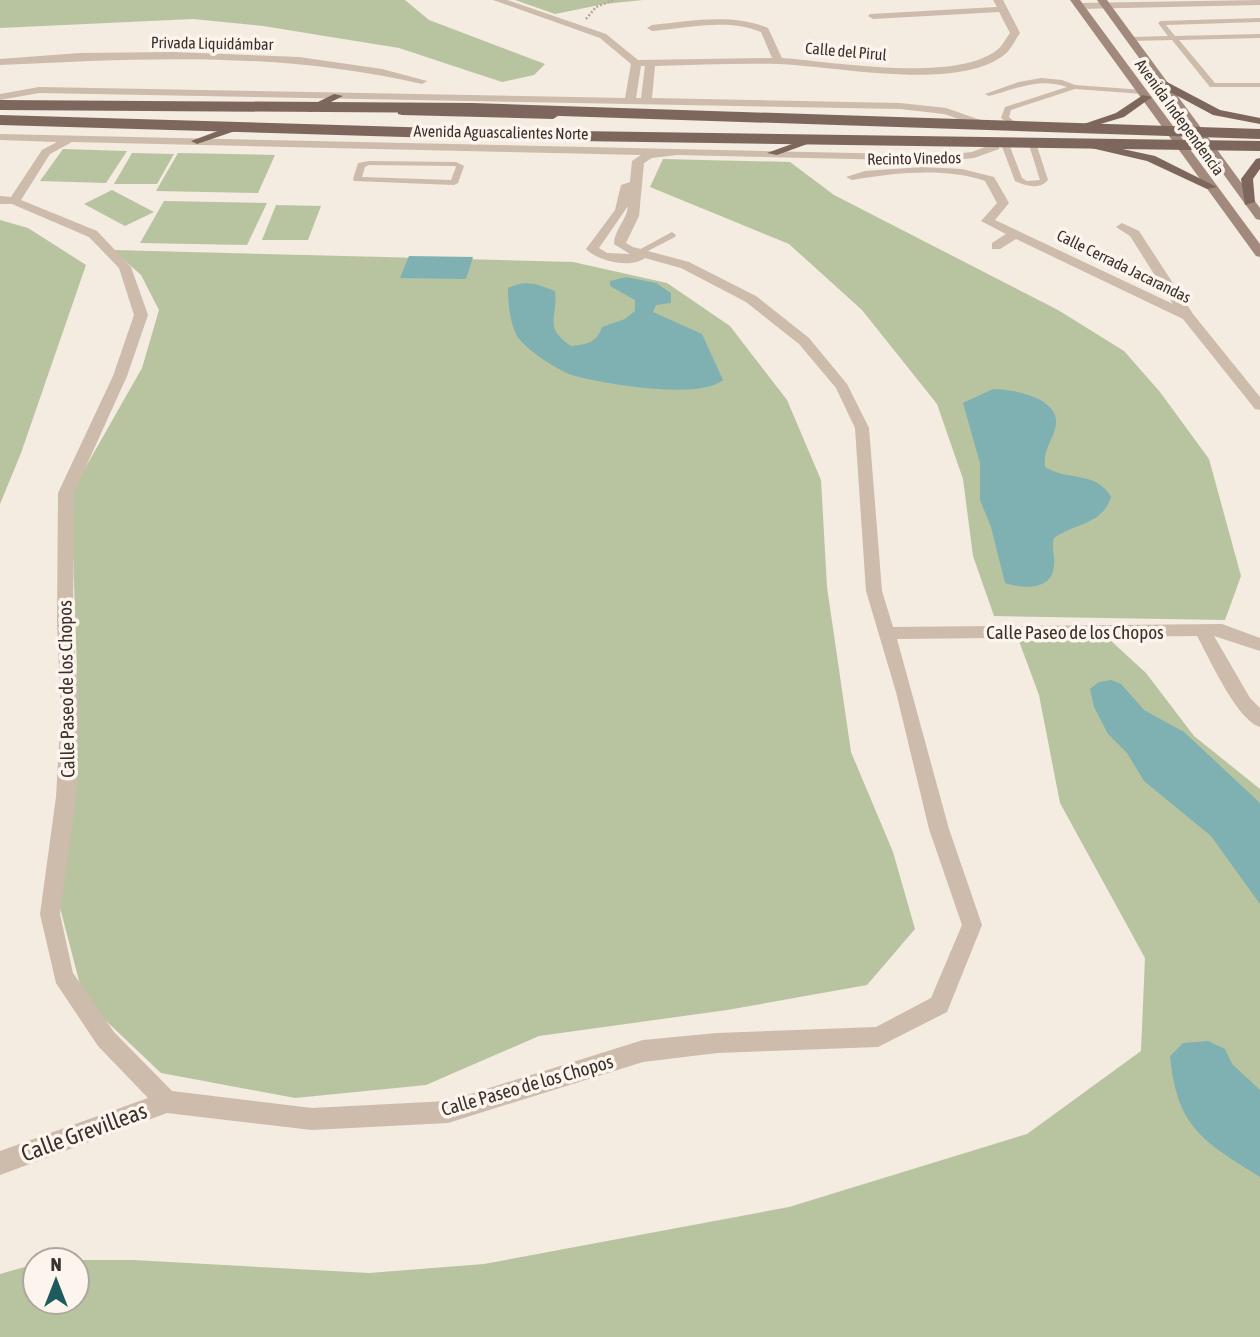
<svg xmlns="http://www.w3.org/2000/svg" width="1260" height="1337" viewBox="0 0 1260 1337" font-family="'Asap Condensed',sans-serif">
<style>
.green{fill:#b8c4a0}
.water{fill:#7fb0b2}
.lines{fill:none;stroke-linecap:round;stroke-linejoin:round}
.path{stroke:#b9a596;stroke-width:2.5;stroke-dasharray:2 2;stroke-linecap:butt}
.lane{fill:#cdbbac;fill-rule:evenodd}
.street{fill:#cdbbac;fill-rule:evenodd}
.secondary{fill:#a18a7d;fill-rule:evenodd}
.primary{fill:#7d675c;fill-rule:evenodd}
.primary-bridge{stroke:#7d675c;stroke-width:10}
.labels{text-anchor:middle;stroke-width:7;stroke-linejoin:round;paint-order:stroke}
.far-street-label{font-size:16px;fill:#3b302b;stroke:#fbf5ee}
.street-label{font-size:19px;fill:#3b302b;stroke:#fbf5ee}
.near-street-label{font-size:23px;fill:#3b302b;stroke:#fbf5ee}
</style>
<rect width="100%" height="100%" fill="#f4ebe1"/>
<!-- green -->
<g class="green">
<polygon points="0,0 405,0 429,20 545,64 534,75 502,82 399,48 263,26 193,19 0,28"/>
<polygon points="515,0 643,0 604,4 555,14"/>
<polygon points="63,149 127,151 106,183 40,181"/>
<polygon points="132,153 174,154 157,184 114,184"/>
<polygon points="178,153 275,155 258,193 156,191"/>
<polygon points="663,159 790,162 834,195 1058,310 1124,351 1160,392 1209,459 1241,576 1225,620 994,616 973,556 963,479 937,404 862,310 789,244 650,187"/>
<polygon points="112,190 154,212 125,226 84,204"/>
<polygon points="164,201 267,203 247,245 140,243"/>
<polygon points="276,205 321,206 308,240 262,240"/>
<polygon points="0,220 28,228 86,265 21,453 0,504"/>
<polygon points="113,250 573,262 667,283 730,326 787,400 821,480 827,587 851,752 893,852 915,929 867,985 727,1010 539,1036 426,1085 295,1098 161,1073 84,1000 58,900 77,671 71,493 142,368 159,310 141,275"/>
<polygon points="1110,640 1146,673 1194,736 1260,789 1260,1337 0,1337 0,1274 35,1264 35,1302 77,1302 77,1260 133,1260 369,1273 484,1264 789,1207 1027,1134 1141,1051 1145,958 1060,803 1039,695 1019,641"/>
</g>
<!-- water -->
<g class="water">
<polygon points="409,256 473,257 466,279 400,278"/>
<path d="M626,277L656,283L671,293V303L656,305L653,312L702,334L723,380C699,400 605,384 575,376C560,372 525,349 517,336C510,323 508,303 508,288C525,279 537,284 555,291C558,319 543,327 571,346C587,344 597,343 602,327L625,319L635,311V300L610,286V281Z"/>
<path d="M993,389C1011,389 1059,397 1056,424C1054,440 1043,447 1045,467C1067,481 1097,471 1111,497C1102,525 1075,523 1054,538C1051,549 1055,555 1054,565C1053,591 1022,589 1005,583L991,527L980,500V463L963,403Z"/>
<polygon points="1111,680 1121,684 1144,710 1184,732 1260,803 1260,904 1211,836 1144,781 1127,753 1108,734 1094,707 1090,689 1099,682"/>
<path d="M1208,1041L1225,1049L1232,1064L1260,1090V1177C1203,1141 1177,1128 1170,1056L1183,1043Z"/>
</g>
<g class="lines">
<!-- path -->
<polyline class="path" points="586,19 596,7 613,0"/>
<!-- lane -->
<g class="lane">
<polygon points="1260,18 1260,22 1166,25 1175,36 1260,34 1260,38 1179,40 1215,83 1260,83 1260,87 1210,87 1172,40 1131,41 1128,39 1131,37 1168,36 1158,23 1161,21"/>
<path d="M1041,78L1062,80L1075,85L1143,90L1147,92L1143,94L1075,89L1011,110L1009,117L1018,125L1014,127L1001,118L1005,107L1067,87C1039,77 1016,89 989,96L985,94L1019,82Z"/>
<path d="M1002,142L1009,144L1022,178L1027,181L1040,180L1029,145L1036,143L1048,180C1040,190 1025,186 1015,181L1001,144Z"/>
<path d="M369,161L456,162L464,166L458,183L454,185L354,181L353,179L358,163ZM369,165L455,166L456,167L451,180L362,177L365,167Z"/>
<polygon points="672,232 676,235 675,237 642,254 635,252"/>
</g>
<!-- street -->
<g class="street">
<path d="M493,0H507L606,34L638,60L772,58L761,32C727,18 688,28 652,31L647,28L652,25C691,21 731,13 768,28L782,58C835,62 955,83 997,50C1002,47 1006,38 1010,33L999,12L873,19L868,16L870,14L997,7L993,0H1003L1020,33C1015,40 1011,50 1004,55C956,92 836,66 778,64C737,63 696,65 655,66L652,98L900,103L946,108L989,123V127L985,128L944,114L900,109L39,93L0,100V94L39,87L625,98L631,64L600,38ZM641,66H645L641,98H636Z"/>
<polygon points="1260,0 1260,5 1079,9 1074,6 1079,3"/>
<path d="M174,52L299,57L382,69L427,81L422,84C277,51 146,58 0,65V59L80,53Z"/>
<path d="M0,134L945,155L972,152L990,145L992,141H1000L999,149L974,158L945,161L677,155L652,158L644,163L639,216L626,243L633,247L689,262L756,296L809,338L847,384L869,428L882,591L893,627L1222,624L1260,638V651L1214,636L1250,698L1260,708V727C1236,719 1210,659 1197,636L897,639L949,829L982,925L947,1012L878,1047L717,1053L643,1062L448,1123L312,1130L167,1113L0,1175V1151L148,1098L98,1046L56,983L40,914L56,797L61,712L57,623L58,493L113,376L134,315L119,268L89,237L12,204H0V196L11,197L42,150L57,142L0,140ZM72,142L641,155L632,161L630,182L621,185L615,210L586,249C598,261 630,269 645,258L681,268L746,302L799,344L836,388L855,428L866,591L896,692L929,829L962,925L931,998L876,1027L717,1033L643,1040L448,1101L312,1108L172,1091L114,1032L73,973L60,914L76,797L79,712L73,623L74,493L127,376L148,315L131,267L97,231L21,200L50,154ZM628,206C627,220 614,230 614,244L630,254L607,253L599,248Z"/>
<path d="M922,167L962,169L994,177L1009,203L995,220L1173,304L1130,236L1116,227L1122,223L1139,231L1193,314L1260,397V410L1255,409L1183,319L1016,239L1000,249H992V243L1006,234L981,221L997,203L985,181C945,167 893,173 852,180L846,177L865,171Z"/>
</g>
<!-- secondary -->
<g class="secondary">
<polygon points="1070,0 1080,0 1260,244 1260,257 1256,256"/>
<polygon points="1097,0 1107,0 1260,208 1260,220 1256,219"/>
</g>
<!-- primary -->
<g class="primary">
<polygon points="1159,82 1167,82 1220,110 1260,118 1260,124 1213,115 1159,86"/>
<polygon points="334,94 343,96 311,112 302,110"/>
<polygon points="1143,95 1152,97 1124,117 1080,130 1075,127 1116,113"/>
<polygon points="398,110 553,113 558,116 553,119 402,115 398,114"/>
<polygon points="234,125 239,128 238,130 197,144 191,141"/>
<polygon points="814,136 824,138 777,155 767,153"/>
<polygon points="1095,143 1155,156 1217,187 1207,189 1147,161 1091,148 1091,144"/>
<polygon points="1260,158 1260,169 1253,179 1255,202 1245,205 1241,179 1256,159"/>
</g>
<!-- primary-bridge -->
<g class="primary-bridge">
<polyline points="0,105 472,108 1260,134"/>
<polyline points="0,120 505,135 1260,146"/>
</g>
</g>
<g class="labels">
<!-- far-street labels -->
<g class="far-street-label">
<text transform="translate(212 43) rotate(1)" y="6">Privada Liquidámbar</text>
<text transform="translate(846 51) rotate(5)" y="6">Calle del Pirul</text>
<text transform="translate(1180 117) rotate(54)" y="6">Avenida Independencia</text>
<text transform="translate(501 132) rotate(1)" y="6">Avenida Aguascalientes Norte</text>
<text transform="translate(914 158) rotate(-1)" y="6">Recinto Vinedos</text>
<text transform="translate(1124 266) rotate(26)" y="6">Calle Cerrada Jacarandas</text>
</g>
<!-- street labels -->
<g class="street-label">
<text x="1075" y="639">Calle Paseo de los Chopos</text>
<text transform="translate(66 689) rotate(-91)" y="7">Calle Paseo de los Chopos</text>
<text transform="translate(527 1085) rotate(-16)" y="7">Calle Paseo de los Chopos</text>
</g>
<!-- near-street labels -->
<g class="near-street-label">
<text transform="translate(84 1132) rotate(-20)" y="8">Calle Grevilleas</text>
</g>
</g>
<!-- north arrow -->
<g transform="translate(56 1281)"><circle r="33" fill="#fbf5ee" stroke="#aea6a0" stroke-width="2"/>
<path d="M0-5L12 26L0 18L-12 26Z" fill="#1f5a5e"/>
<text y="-10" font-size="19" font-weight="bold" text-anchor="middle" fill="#3b302b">N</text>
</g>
</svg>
